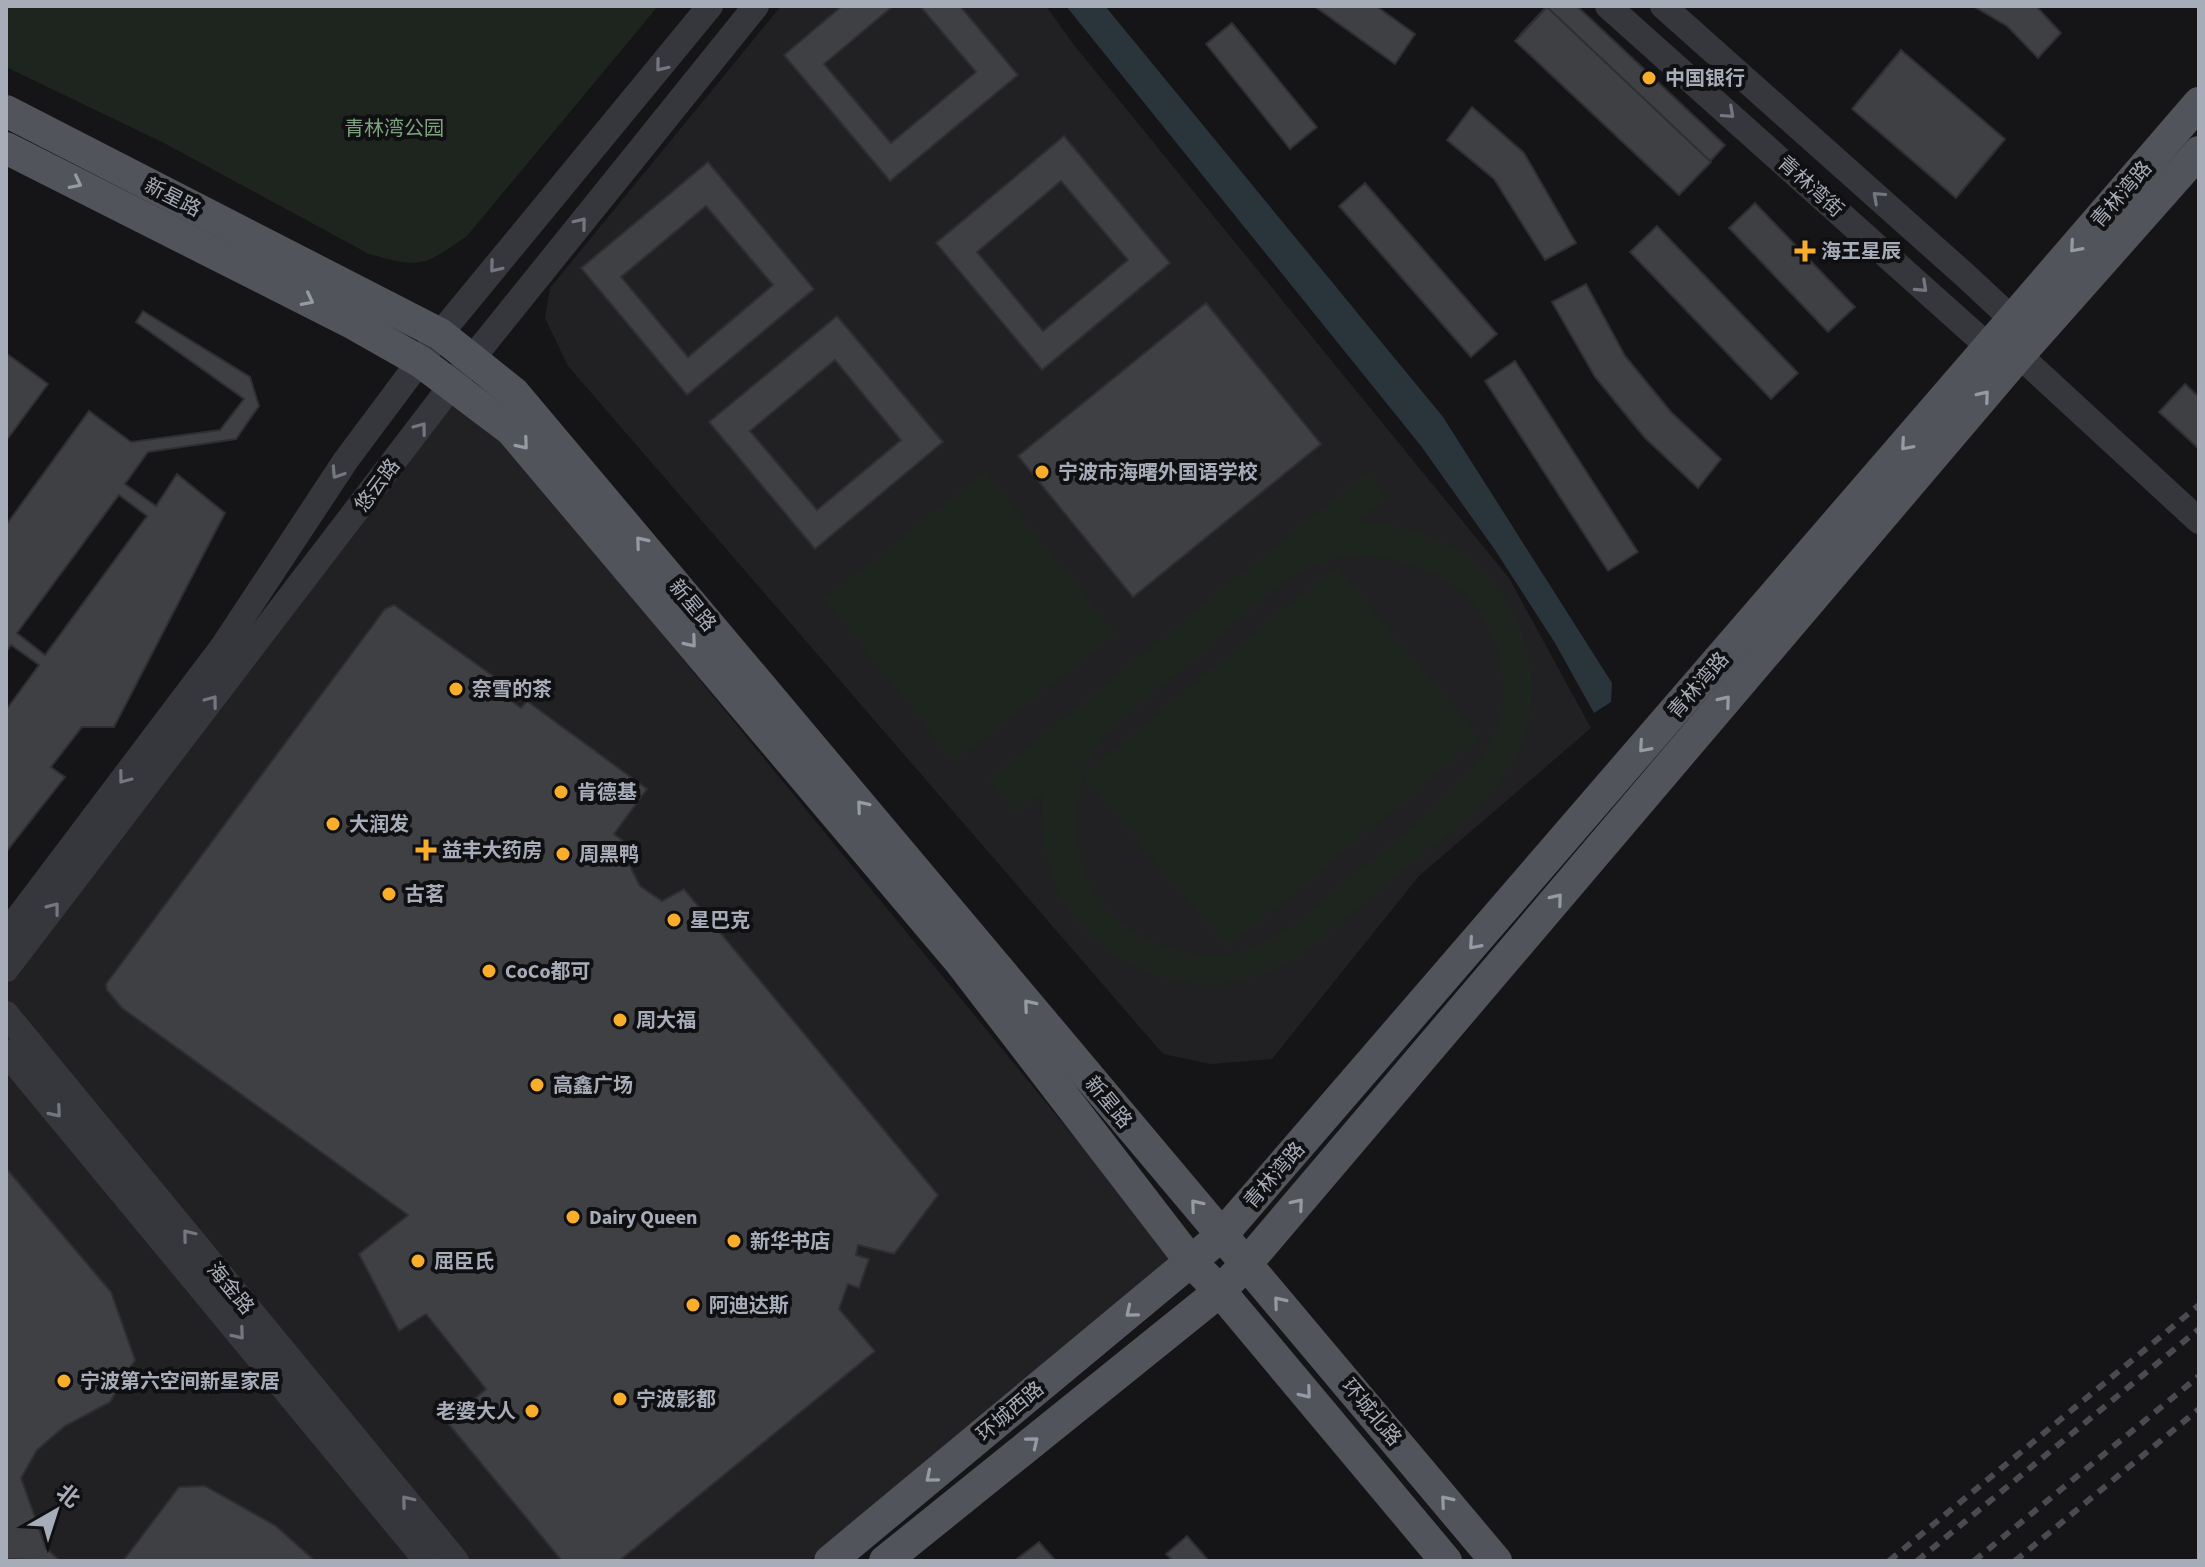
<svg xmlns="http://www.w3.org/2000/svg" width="2205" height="1567" viewBox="0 0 2205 1567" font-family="'Source Sans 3','Noto Sans SC',sans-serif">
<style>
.built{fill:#212124}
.green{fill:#1d251e;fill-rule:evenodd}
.water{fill:#2a343b}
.building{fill:#3f4044;stroke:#2f2f33;stroke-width:2;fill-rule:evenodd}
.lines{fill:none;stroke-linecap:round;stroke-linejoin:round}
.minor{stroke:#36373c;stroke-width:26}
.major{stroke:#52545b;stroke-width:32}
.rail{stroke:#494b51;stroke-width:6;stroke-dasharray:10 8;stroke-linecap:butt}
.oneway{stroke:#747780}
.oneway2{stroke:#959aa5}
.poi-dot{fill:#f9ae2b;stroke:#101012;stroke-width:3}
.labels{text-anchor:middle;stroke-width:8;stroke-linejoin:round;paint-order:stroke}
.poi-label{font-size:20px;font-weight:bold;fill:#a6acb8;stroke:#101012;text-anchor:start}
.park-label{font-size:20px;fill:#7ca37e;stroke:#101012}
.street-label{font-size:20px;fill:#a6acb8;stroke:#101012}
</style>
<rect width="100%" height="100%" fill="#151517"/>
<!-- built -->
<g class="built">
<polygon points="781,6 1046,6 1074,45 1509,578 1591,728 1419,876 1272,1059 1210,1064 1163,1054 568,366 545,318 550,288"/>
<polygon points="451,404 504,441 1175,1260 809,1561 6,1561 6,982"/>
</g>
<!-- green -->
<g class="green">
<path d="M6,6H658L467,236C423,266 422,269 369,254L166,144L6,67Z"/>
<polygon points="985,471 1116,634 954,762 824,599"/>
<path d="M1367,472L1387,498L1359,521C1416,523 1464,545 1499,591C1517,612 1524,635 1529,662C1548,776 1455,827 1379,890C1338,924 1297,968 1244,980C1167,998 1079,952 1052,877C1043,850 1041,821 1042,793L1016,813L987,780ZM1357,555C1405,558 1464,576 1486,623C1536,726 1469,780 1396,840C1361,869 1327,897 1292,926C1275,936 1256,948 1237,953C1182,964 1109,932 1087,879C1073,846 1075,809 1083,776L1228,948L1480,738L1336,566L1083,775L1098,745L1119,723L1285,581L1313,564Z"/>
</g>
<!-- water -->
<polygon class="water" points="1066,6 1105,6 1443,417 1612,683 1611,702 1594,713 1555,643 1495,550 1421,446"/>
<!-- building -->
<g class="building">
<polygon points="842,6 893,6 824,64 891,143 976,72 920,6 960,6 1018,75 890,181 784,55"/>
<polygon points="1314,6 1376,6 1415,34 1395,64"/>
<polygon points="1577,6 1725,145 1684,190 1520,35 1547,6"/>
<polygon points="1973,6 2036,6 2061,33 2038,58 2007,26"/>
<polygon points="1547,7 1711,162 1679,195 1515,41"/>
<polygon points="1232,23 1317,127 1290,149 1206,44"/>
<polygon points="1901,50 2005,139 1956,198 1852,109"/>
<polygon points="1472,107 1524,153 1576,243 1545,260 1494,179 1447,140"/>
<path d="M1064,136L1170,263L1042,370L936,243ZM1061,181L1128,260L1043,331L977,252Z"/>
<path d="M708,162L814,289L687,395L581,268ZM706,206L773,285L688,357L621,277Z"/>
<polygon points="1365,183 1497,334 1471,357 1339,206"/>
<polygon points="1755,203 1855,307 1828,332 1729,228"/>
<polygon points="1657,226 1798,373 1771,399 1630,252"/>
<polygon points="1586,284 1625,356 1671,412 1721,459 1698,488 1644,437 1595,377 1552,302"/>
<polygon points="1206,303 1321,444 1133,597 1018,456"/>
<path d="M143,311L250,377L259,406L236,439L148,452L125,484L156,506L177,474L225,513L114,727H82L51,767L65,777L6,852V710L39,665L11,645L6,652V525L89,411L131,442L220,430L244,399L136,322ZM119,495L147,516L45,655L17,633Z"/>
<path d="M837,316L943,442L815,549L709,422ZM835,360L901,440L817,510L750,431Z"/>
<polygon points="6,353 48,384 6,441"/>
<polygon points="1515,361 1638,552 1608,571 1485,381"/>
<polygon points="2185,384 2199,397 2199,449 2159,412"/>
<polygon points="394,605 500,681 495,689 521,708 527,701 647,789 614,834 635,850 627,860 640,886 662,901 684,889 938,1195 894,1254 858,1245 856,1255 869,1259 859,1288 848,1284 839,1309 875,1351 619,1561 562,1561 447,1422 486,1389 426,1314 399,1331 359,1254 408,1215 122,1008 107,990 106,984 385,609"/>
<polygon points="6,1168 111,1292 135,1360 110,1402 65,1426 37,1450 21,1478 46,1548 60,1561 6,1559"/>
<polygon points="205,1486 276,1526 315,1561 123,1561 179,1487"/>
<polygon points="1187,1536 1209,1561 1173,1561 1166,1554"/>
<polygon points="1039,1542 1056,1561 1014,1561"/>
</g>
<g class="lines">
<!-- minor -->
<g class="minor">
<polyline points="1608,6 1990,348 2019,355 2199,521"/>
<polyline points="1663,6 1967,277 2013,320 2016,336"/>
<polyline points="6,934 224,645 346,460 440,334 710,6"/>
<polyline points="6,969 471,360 756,6"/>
<polyline points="6,1014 456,1561"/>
<polyline points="6,1052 427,1561"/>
</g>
<!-- major -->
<g class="major">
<polyline points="6,111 440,334 514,393 1496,1561"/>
<polyline points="6,148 354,324 421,362 511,430 961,963 1191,1262 1220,1291 1446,1561"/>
<polyline points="830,1561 1221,1236 2199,103"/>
<polyline points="885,1561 1220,1291 1247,1263 2019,355 2199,152"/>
</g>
<!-- rail -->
<g class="rail">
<polyline points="1889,1561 2199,1305"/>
<polyline points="1917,1561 2199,1329"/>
<polyline points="1974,1561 2199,1376"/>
<polyline points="2015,1561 2199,1409"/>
</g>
</g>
<!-- one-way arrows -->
<defs><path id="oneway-chevron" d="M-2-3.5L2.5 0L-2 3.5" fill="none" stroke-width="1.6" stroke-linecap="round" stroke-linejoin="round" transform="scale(2)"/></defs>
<g class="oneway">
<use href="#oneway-chevron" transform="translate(661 66) rotate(129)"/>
<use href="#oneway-chevron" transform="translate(1729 113) rotate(42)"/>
<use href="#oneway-chevron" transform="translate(1878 197) rotate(-138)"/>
<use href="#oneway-chevron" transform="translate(581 223) rotate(-51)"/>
<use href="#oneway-chevron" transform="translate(495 267) rotate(129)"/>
<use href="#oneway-chevron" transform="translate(1922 287) rotate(43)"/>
<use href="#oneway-chevron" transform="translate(421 428) rotate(-53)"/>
<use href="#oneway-chevron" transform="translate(337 473) rotate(123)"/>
<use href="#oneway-chevron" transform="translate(212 701) rotate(-53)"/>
<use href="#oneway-chevron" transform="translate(124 778) rotate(127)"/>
<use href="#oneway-chevron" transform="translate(54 908) rotate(-52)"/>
<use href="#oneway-chevron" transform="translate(56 1112) rotate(50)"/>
<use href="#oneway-chevron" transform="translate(188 1235) rotate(-129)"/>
<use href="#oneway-chevron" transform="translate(239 1334) rotate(50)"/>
<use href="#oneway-chevron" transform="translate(407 1501) rotate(-129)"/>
</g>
<g class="oneway2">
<use href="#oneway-chevron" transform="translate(76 183) rotate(27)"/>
<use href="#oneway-chevron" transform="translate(2075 247) rotate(131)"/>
<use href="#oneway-chevron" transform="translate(308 300) rotate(27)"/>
<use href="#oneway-chevron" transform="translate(1984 396) rotate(-50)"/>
<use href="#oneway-chevron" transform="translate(523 444) rotate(50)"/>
<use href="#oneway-chevron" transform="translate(1906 445) rotate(131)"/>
<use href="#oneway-chevron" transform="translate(641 542) rotate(-130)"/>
<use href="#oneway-chevron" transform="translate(691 642) rotate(50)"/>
<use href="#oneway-chevron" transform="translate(1725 701) rotate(-50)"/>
<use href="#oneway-chevron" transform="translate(1644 747) rotate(131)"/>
<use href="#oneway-chevron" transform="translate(862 806) rotate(-130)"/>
<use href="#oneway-chevron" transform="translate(1557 899) rotate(-50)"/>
<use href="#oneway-chevron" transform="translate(1474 944) rotate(131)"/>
<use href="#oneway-chevron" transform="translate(1029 1005) rotate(-130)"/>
<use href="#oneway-chevron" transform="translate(1298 1204) rotate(-50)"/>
<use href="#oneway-chevron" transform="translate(1196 1205) rotate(-130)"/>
<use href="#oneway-chevron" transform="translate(1279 1302) rotate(-130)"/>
<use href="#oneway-chevron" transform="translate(1131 1312) rotate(140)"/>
<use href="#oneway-chevron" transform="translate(1306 1393) rotate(50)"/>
<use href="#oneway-chevron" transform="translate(1033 1442) rotate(-39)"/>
<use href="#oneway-chevron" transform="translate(931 1477) rotate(140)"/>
<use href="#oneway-chevron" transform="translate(1446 1501) rotate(-130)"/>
</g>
<!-- markers -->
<g class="poi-dot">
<circle cx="1649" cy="78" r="8"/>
<path d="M1801 239h8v8h8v8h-8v8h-8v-8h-8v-8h8z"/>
<circle cx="1042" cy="472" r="8"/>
<circle cx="456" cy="689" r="8"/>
<circle cx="561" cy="792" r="8"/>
<circle cx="333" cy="824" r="8"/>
<path d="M422 838h8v8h8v8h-8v8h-8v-8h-8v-8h8z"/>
<circle cx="563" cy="854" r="8"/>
<circle cx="389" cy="894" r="8"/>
<circle cx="674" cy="920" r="8"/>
<circle cx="489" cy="971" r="8"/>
<circle cx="620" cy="1020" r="8"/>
<circle cx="537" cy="1085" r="8"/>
<circle cx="573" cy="1217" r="8"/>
<circle cx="734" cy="1241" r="8"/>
<circle cx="418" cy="1261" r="8"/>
<circle cx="693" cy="1305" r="8"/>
<circle cx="64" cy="1381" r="8"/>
<circle cx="620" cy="1399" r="8"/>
<circle cx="532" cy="1411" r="8"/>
</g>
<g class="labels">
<!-- poi labels -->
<g class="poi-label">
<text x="1665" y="85">中国银行</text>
<text x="1821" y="258">海王星辰</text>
<text x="1058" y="479">宁波市海曙外国语学校</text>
<text x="472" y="696">奈雪的茶</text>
<text x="577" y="799">肯德基</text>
<text x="349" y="831">大润发</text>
<text x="442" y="857">益丰大药房</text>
<text x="579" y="861">周黑鸭</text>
<text x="405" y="901">古茗</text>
<text x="690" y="927">星巴克</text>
<text x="505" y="978">CoCo都可</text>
<text x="636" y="1027">周大福</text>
<text x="553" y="1092">高鑫广场</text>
<text x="589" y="1224">Dairy Queen</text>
<text x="750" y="1248">新华书店</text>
<text x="434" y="1268">屈臣氏</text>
<text x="709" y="1312">阿迪达斯</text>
<text x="80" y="1388">宁波第六空间新星家居</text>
<text x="636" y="1406">宁波影都</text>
<text x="516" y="1418" text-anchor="end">老婆大人</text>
</g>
<!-- park labels -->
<g class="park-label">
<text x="394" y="135">青林湾公园</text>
</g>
<!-- street labels -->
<g class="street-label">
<text transform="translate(1811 186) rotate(42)" y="7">青林湾街</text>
<text transform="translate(2121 194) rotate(-49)" y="7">青林湾路</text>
<text transform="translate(173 197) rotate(27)" y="7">新星路</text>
<text transform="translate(377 485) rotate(-53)" y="7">悠云路</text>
<text transform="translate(693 605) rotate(50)" y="7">新星路</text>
<text transform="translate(1698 685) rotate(-49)" y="7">青林湾路</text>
<text transform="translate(1109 1102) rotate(50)" y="7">新星路</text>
<text transform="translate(1274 1175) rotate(-49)" y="7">青林湾路</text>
<text transform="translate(231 1288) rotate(50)" y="7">海金路</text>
<text transform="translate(1010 1411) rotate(-40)" y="7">环城西路</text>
<text transform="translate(1372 1412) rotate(50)" y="7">环城北路</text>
</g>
</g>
<!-- border -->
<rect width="2205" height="1567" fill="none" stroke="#a6acb8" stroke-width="16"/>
<!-- north arrow -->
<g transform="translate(56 1511) rotate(39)" stroke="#101012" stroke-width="6" paint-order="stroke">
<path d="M0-6L14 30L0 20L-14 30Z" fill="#a6acb8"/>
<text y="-12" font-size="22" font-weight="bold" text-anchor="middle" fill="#a6acb8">北</text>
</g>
</svg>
